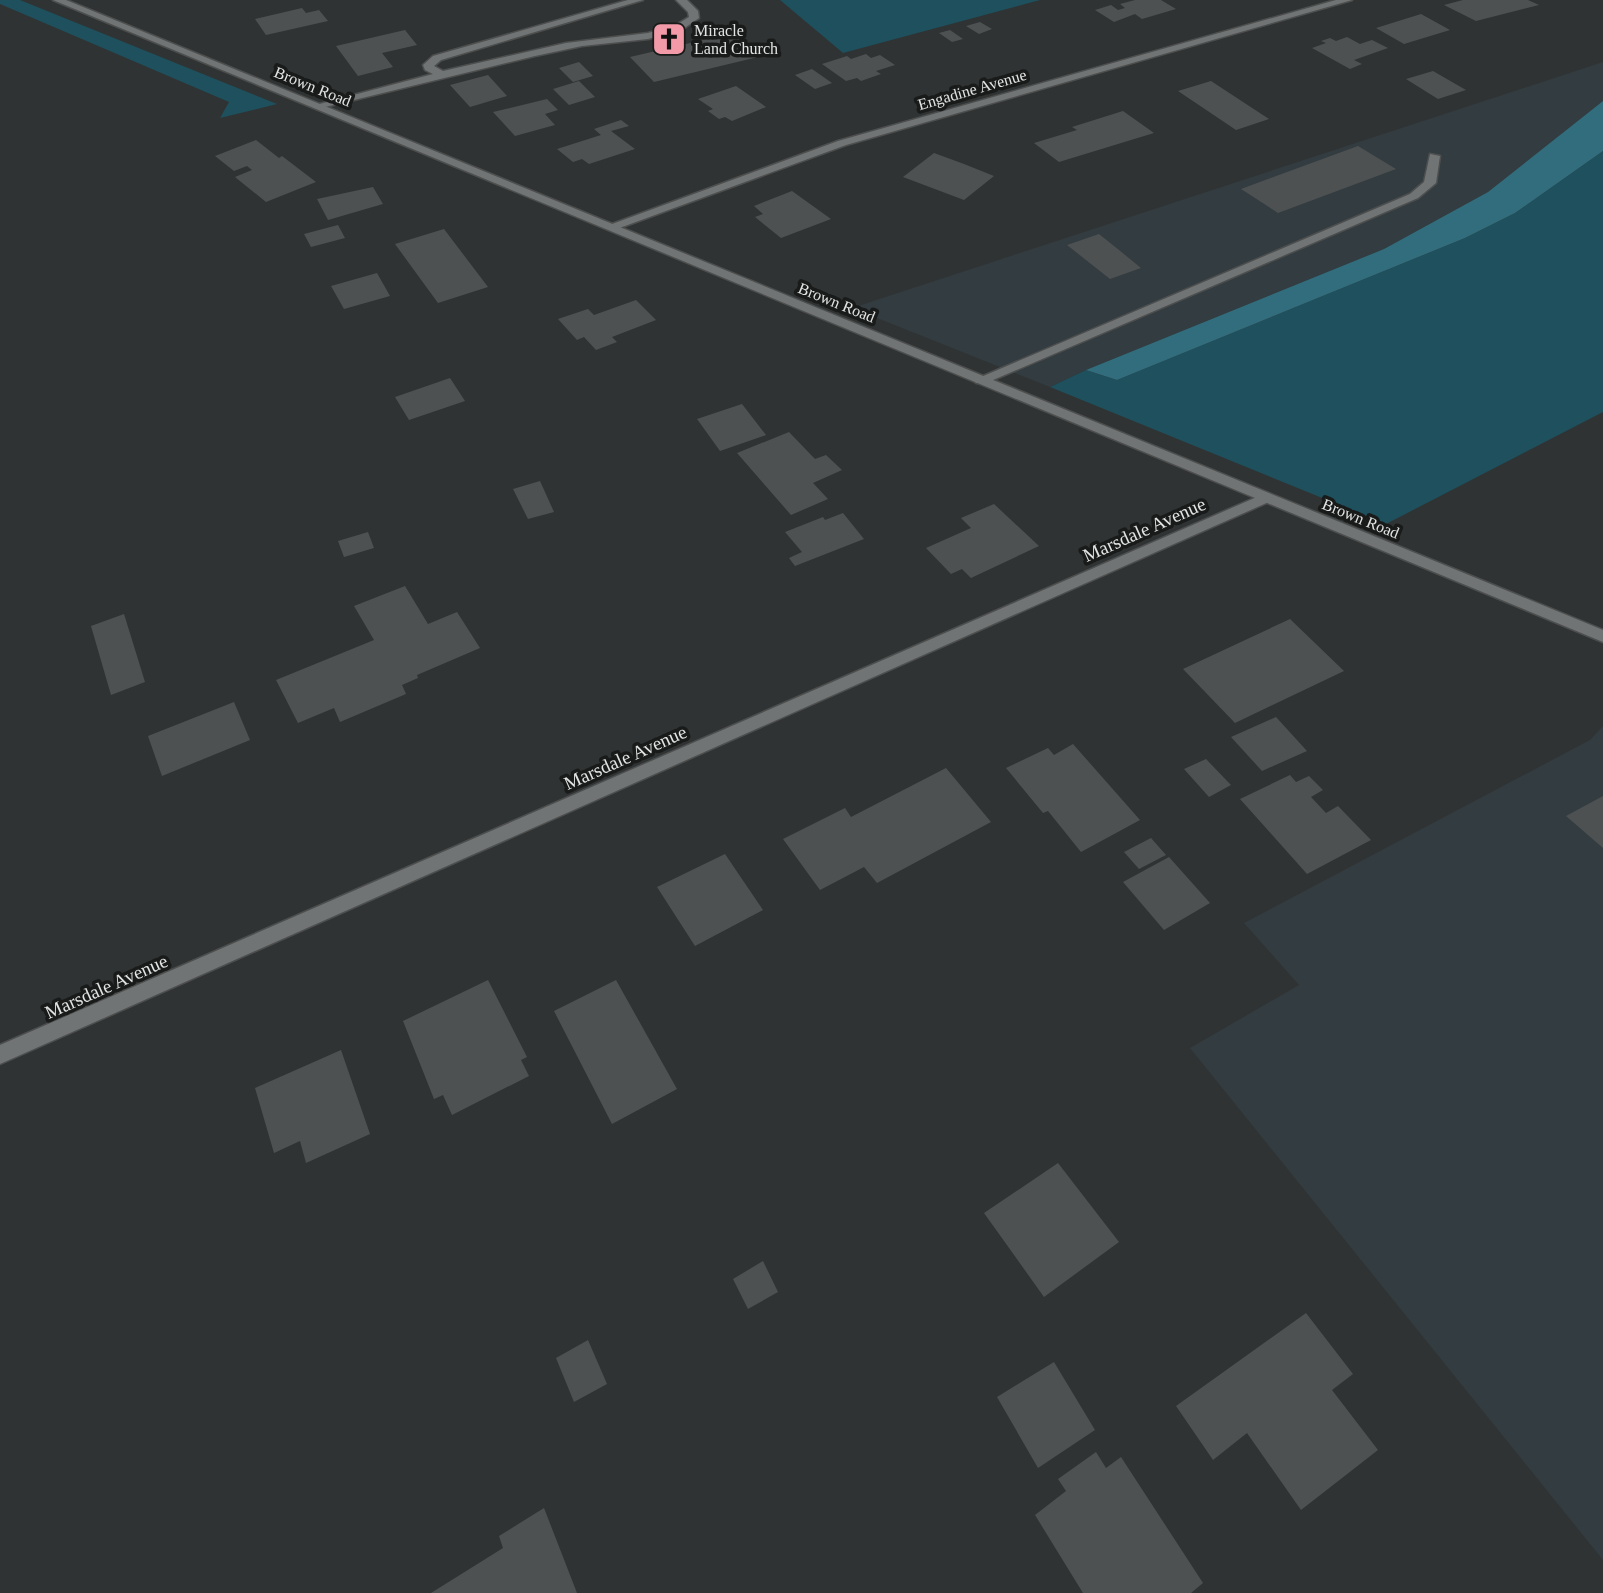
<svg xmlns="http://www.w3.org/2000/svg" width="1603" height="1593" viewBox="0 0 1603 1593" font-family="Georgia,serif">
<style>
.built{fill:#333c40}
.green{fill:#1e505d}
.forest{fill:#326d7d}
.building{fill:#4e5152}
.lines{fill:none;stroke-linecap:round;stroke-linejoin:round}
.lane-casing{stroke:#4d4f4f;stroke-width:3}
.street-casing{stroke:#4d4f4f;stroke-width:3}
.secondary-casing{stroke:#4d4f4f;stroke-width:3}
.lane{fill:#717475;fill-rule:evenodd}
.street{fill:#717475;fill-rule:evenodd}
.secondary{fill:#717475;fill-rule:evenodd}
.labels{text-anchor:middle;stroke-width:7;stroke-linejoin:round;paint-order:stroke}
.far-poi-label{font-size:16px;fill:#e2e4e4;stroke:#191a1a;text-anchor:start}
.far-street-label{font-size:16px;fill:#e2e4e4;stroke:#191a1a}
.street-label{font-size:19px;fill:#e2e4e4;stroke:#191a1a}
</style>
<rect width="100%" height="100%" fill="#303333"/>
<!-- built -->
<g class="built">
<polygon points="1603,62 1603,101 1488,192 1384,249 1086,370 1050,387 852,308"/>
<polygon points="1603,726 1603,1560 1190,1048 1299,985 1244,923 1590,740"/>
</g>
<!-- green -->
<g class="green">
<polygon points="0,0 20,0 277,104 220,118 229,102 0,4"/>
<polygon points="780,0 1040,0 843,53"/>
<polygon points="1603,151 1603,412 1386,524 1050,387 1086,370 1117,380 1465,238 1515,213"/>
</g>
<!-- forest -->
<polygon class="forest" points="1603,101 1603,151 1515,213 1465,238 1117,380 1086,370 1384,249 1488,192"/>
<!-- building -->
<g class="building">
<polygon points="1135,0 1161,0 1176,9 1142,19 1135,14 1114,22 1095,10 1111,5 1118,10 1125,8 1120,4"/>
<polygon points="1463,0 1528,0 1539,5 1476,21 1444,5"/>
<polygon points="302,8 306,13 319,10 328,21 266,35 255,19"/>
<polygon points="1421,14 1450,30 1404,44 1376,28"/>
<polygon points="980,22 992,29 979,34 966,26"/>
<polygon points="405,30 417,45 382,53 393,67 358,76 336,46"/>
<polygon points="950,30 963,39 952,42 939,33"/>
<polygon points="733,33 758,57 654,82 630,57"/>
<polygon points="1347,37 1360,44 1372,40 1388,48 1354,60 1362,64 1350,69 1312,48 1326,43 1321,41 1330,38 1336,41"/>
<polygon points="866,54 871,58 880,55 895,65 876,71 881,74 861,81 857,78 846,81 822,64 847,56 851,59"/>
<polygon points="579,62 593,76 573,82 559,68"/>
<polygon points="812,69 832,83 815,89 795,75"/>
<polygon points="1433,71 1466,90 1438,99 1406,79"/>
<polygon points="488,75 507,96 470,107 450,85"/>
<polygon points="579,81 595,97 569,105 553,89"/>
<polygon points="1211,81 1269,119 1236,130 1178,91"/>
<polygon points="736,86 766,107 732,121 725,117 719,119 708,111 713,109 698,99"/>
<polygon points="547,99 558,110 545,114 555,125 515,136 493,112"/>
<polygon points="1123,111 1154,133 1059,162 1034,143 1077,130 1072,127"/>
<polygon points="621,120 629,126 611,131 635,149 589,164 582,159 573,162 557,149 601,135 594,129"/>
<polygon points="256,140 279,158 282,156 316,182 266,202 235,177 252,170 247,166 234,171 215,156"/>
<polygon points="1358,146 1396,169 1278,213 1241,189"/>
<polygon points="934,153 964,164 994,176 964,200 903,177"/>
<polygon points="373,187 383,204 328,220 317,199"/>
<polygon points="792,191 831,219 781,238 755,217 763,214 754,206"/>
<polygon points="338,225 345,238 311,247 304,234"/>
<polygon points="444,229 488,287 438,303 395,244"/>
<polygon points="1099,234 1119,250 1141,268 1110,279 1067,245"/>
<polygon points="377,273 390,296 344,309 331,286"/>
<polygon points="636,300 656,320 612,337 617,342 596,350 584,337 577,340 558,319 588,309 594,315"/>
<polygon points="450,378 465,401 409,420 395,397"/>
<polygon points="742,404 766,435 720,451 697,419"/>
<polygon points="789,432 815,459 826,455 842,470 813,483 828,499 791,515 737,453"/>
<polygon points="540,481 554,512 528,519 513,489"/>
<polygon points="994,504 1039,546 971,578 962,569 951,574 926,548 971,528 961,518"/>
<polygon points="843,513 864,539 795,566 789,558 802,552 785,532 823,517 825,520"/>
<polygon points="368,532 374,548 344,557 338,541"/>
<polygon points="405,586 428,624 457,612 480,648 417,675 418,678 402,685 406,694 340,722 334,708 298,723 276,680 374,640 354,606"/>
<polygon points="124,614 145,682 111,695 91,626"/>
<polygon points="1290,619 1344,671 1235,723 1183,669"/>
<polygon points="234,702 250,740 162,776 148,736"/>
<polygon points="1276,717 1307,751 1262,771 1231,737"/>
<polygon points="1073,744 1140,820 1081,852 1048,811 1043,813 1006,768 1048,748 1054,755"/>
<polygon points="1206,759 1231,785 1209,797 1184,769"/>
<polygon points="946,768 991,822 877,883 864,867 820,890 783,839 845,808 851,817"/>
<polygon points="1290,775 1296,782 1309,776 1323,790 1311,797 1326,813 1338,806 1371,840 1307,874 1240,799"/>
<polygon points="1603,796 1603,848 1566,816"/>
<polygon points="1151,838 1166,855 1139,869 1124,852"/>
<polygon points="725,854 763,910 695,946 657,887"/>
<polygon points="1169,857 1210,903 1164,930 1123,882"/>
<polygon points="488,980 527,1057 521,1060 529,1076 452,1115 443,1095 434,1099 403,1021"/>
<polygon points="616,980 677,1089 612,1124 554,1011"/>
<polygon points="341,1050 370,1134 306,1163 300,1141 274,1153 255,1088"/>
<polygon points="1058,1163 1119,1242 1044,1297 984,1213"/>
<polygon points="763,1261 778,1292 748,1309 733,1279"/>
<polygon points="1306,1313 1353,1374 1332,1390 1378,1450 1301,1510 1247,1433 1213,1460 1176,1406"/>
<polygon points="588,1340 607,1384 574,1402 556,1358"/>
<polygon points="1054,1362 1095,1430 1038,1468 997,1397"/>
<polygon points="1096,1452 1106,1468 1121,1457 1203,1583 1191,1593 1083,1593 1035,1515 1066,1491 1058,1479"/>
<polygon points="544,1508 577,1593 431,1593 503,1548 499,1536"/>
</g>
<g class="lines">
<!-- lane casing -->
<g class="lane-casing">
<g id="lane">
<polygon points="628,0 643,0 441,60 434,66 443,71 566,43 648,33 676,25 689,17 688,12 676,0 687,0 698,11 699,18 683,29 648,39 582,46 535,56 317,109 312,106 433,74 425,70 423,65 433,56"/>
<polygon points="1430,154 1440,156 1436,183 1418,198 986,383 976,383 974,380 1410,194 1424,182"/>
</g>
</g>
<!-- street casing -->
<g class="street-casing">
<g id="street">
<polygon points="1336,0 1352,0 846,145 614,230 604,227 838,141"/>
<polygon points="1266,493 1273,498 1271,501 0,1064 0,1045"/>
</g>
</g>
<!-- secondary casing -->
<g class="secondary-casing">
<polygon id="secondary" points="53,0 66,0 1603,630 1603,642"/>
</g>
<!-- lane -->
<use href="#lane" class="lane"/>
<!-- street -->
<use href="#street" class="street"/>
<!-- secondary -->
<use href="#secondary" class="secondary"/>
</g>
<!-- icons -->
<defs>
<g id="church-square" transform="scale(1.75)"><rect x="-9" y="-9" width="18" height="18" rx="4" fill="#f39aa9" stroke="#191a1a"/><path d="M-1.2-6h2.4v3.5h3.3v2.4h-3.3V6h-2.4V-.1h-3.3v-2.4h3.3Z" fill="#111"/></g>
</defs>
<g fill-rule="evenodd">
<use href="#church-square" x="669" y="39"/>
</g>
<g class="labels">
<!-- far-poi labels -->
<g class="far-poi-label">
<text x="694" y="36">Miracle<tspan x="694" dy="18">Land Church</tspan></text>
</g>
<!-- far-street labels -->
<g class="far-street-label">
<text transform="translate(313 86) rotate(22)" y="6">Brown Road</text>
<text transform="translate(972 89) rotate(-16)" y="6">Engadine Avenue</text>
<text transform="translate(837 302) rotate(22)" y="6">Brown Road</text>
<text transform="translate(1361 518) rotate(22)" y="6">Brown Road</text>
</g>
<!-- street labels -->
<g class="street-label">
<text transform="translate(1144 529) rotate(-24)" y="7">Marsdale Avenue</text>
<text transform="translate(625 757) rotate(-24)" y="7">Marsdale Avenue</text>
<text transform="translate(106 986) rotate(-24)" y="7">Marsdale Avenue</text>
</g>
</g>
</svg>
